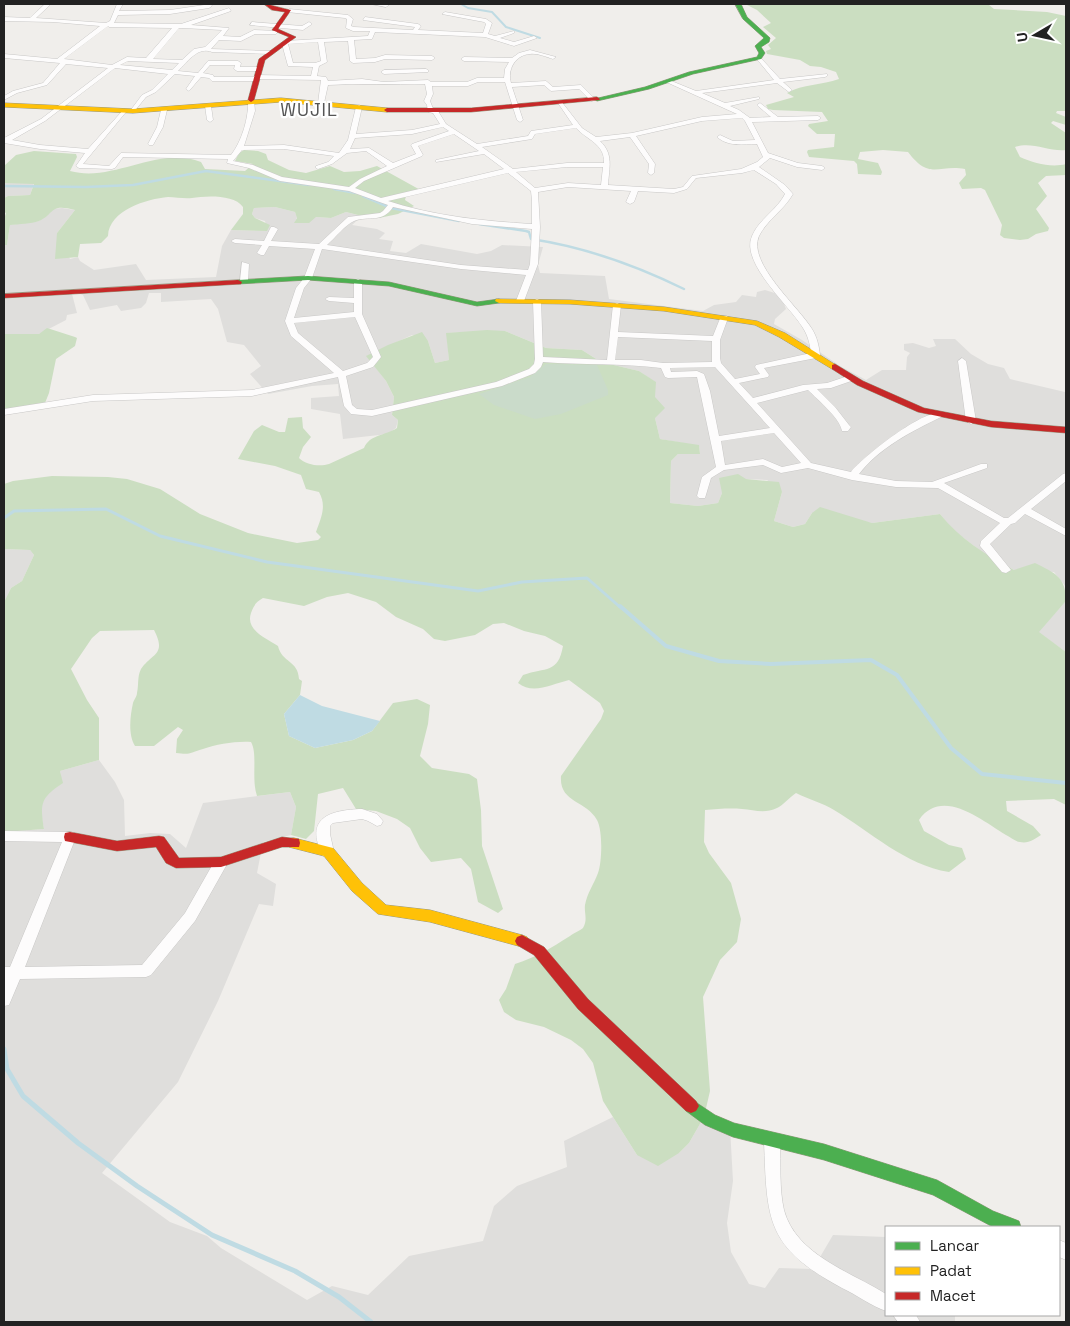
<svg xmlns="http://www.w3.org/2000/svg" width="1070" height="1326" viewBox="0 0 1070 1326" font-family="'Space Grotesk',sans-serif">
<style>
.residential{fill:#dfdedc}
.forest{fill:#cbdec1}
.cemetery{fill:#cadbca}
.water{fill:#bfdbe3}
.lines{fill:none;stroke-linecap:round;stroke-linejoin:round}
.stream-far4{stroke:#bfdbe3;stroke-width:2}
.stream-far3{stroke:#bfdbe3;stroke-width:2.5}
.stream-far2{stroke:#bfdbe3;stroke-width:3}
.stream-far1{stroke:#bfdbe3;stroke-width:4}
.stream{stroke:#bfdbe3;stroke-width:5}
.street-casing{stroke:#c9c8c7;stroke-width:1}
.fast-casing{stroke:#999a82;stroke-width:1}
.slow-casing{stroke:#999a82;stroke-width:1}
.jam-casing{stroke:#999a82;stroke-width:1}
.street{fill:#fdfcfc;fill-rule:evenodd}
.fast{fill:#4caf50;fill-rule:evenodd}
.slow{fill:#ffc107;fill-rule:evenodd}
.jam{fill:#c62828;fill-rule:evenodd}
.labels{text-anchor:middle;stroke-width:4.5;stroke-linejoin:round;paint-order:stroke}
.far-quarter-label{font-size:18px;letter-spacing:1px;fill:#555;stroke:#fff}
</style>
<rect width="100%" height="100%" fill="#f0eeeb"/>
<!-- residential -->
<g class="residential">
<polygon points="4,183 34,183 30,195 8,196 4,198"/>
<polygon points="275,207 295,212 297,217 295,222 316,217 331,218 346,212 362,216 352,225 377,229 385,233 379,239 393,241 390,251 406,253 421,244 477,254 491,251 502,245 543,247 538,265 540,273 605,276 609,299 703,311 714,305 736,302 742,295 756,297 757,292 765,290 781,295 786,309 775,319 774,324 802,340 840,366 866,380 882,370 906,370 907,357 910,353 904,350 904,344 913,343 929,348 936,346 933,339 955,339 971,354 988,364 1004,368 1010,379 1065,392 1066,587 1054,572 1014,570 986,555 953,530 940,514 872,523 812,513 805,524 793,527 774,521 782,492 767,480 746,479 722,493 718,503 698,506 670,503 671,461 678,454 700,454 699,446 660,439 655,418 655,382 639,371 601,362 582,350 546,348 505,331 447,333 449,360 435,363 428,341 412,335 367,356 386,381 394,397 392,415 398,420 396,428 388,434 343,439 340,414 311,409 311,398 339,396 338,384 312,386 268,394 250,374 261,366 244,345 227,342 218,309 211,299 161,302 161,293 149,293 146,303 141,308 121,311 117,305 90,310 83,295 76,293 72,294 77,313 67,315 66,320 39,334 4,334 4,245 7,245 10,225 39,221 52,209 62,208 75,210 57,233 70,259 78,257 80,261 94,270 136,264 146,280 216,277 222,246 231,230 267,231 265,221 255,218 252,214 254,208"/>
<polygon points="4,549 30,550 34,555 22,581 11,588 4,602"/>
<polygon points="1066,601 1066,652 1038,632"/>
<polygon points="99,760 115,782 124,800 125,836 150,833 170,834 186,848 203,803 290,792 296,807 291,835 263,842 257,873 276,884 273,906 259,904 218,1001 178,1082 102,1173 170,1222 207,1236 221,1248 307,1300 332,1286 368,1295 409,1256 483,1241 494,1206 517,1186 567,1167 564,1141 613,1117 637,1155 679,1153 689,1143 704,1117 730,1128 733,1181 727,1223 731,1252 749,1284 765,1288 779,1268 813,1269 833,1235 886,1237 886,1315 955,1315 955,1322 4,1322 4,832 44,829 40,808 47,793 62,783 60,771"/>
</g>
<!-- forest -->
<g class="forest">
<path d="M745,4H976L989,5L994,9L1047,12L1066,16V111H1057L1056,113L1066,117V125L1053,121L1051,123L1066,133V150C1049,152 1032,141 1015,147L1020,157C1034,163 1051,168 1066,164V175L1046,176L1038,183L1047,196L1036,209L1049,228L1048,231L1036,234L1028,239L1020,240L1004,238L1000,235L1002,225L985,190L981,188L962,189L959,183L966,175L965,169C938,164 930,181 908,152L883,150L860,152L858,159L878,163L882,172L881,175L858,174L857,164L854,161L809,157L807,152L808,150L834,147L835,134H817L808,126L809,124L828,121L822,112L773,110L768,109L766,105L794,97L787,93C803,84 822,85 839,79L836,72L821,67L810,66L800,60L767,54L766,51L771,49L768,45L776,38L763,27L771,23L757,10Z"/>
<path d="M244,150L258,151L266,154L268,160L289,170L306,173L330,166L344,172L360,171L377,166L424,192L406,196L405,200L414,206L398,214L379,218L362,216L346,212L331,218L316,217L309,223H294L297,218L295,212L275,207L254,208L252,214L255,218L270,225L267,231L231,230L243,214V207C234,194 205,196 192,198C184,199 176,197 168,197C147,199 109,210 108,236L101,243L80,244L78,257L55,259L57,233L75,210C49,203 55,214 39,221C31,224 19,224 10,225L7,245H4V219L6,213L4,212V198L8,196L30,195L34,184L4,183V166L16,155L34,151L76,154L77,157L70,171C114,183 158,145 201,162L205,169L245,171L253,164L235,161L239,153Z"/>
<polygon points="47,328 75,337 77,338 75,346 56,359 49,393 43,408 4,414 4,334 39,334"/>
<path d="M487,330L505,331L546,348L582,350L601,362L639,371L656,382L655,397L665,408L655,418L660,439L699,445L700,454H678L671,461L670,503L698,506L718,503L722,493L719,478L738,474L746,479L779,482L782,492L774,521L793,527L805,524L812,513L820,507L872,523L940,514C960,539 986,555 1014,570L1035,563C1055,573 1066,577 1066,601L1039,632L1066,652V805L1054,799L1006,801L1007,811L1033,826L1041,835C1035,839 1028,844 1020,842C1016,842 1010,837 1006,835C981,820 942,787 919,820L924,831L949,845L962,848L966,859L949,872C905,865 871,832 834,810C823,803 808,799 796,793C790,797 782,806 777,808C765,814 754,810 742,809C730,808 717,809 705,810L704,842L709,853L731,883L741,919L737,942L720,960L703,997L710,1091L704,1117L689,1143L679,1153L658,1166L637,1155L613,1117L603,1101L593,1063L583,1049L571,1040L544,1027L516,1020L504,1012L499,1000L506,989L515,964C537,957 551,948 570,936C573,933 580,931 583,928C588,920 584,913 585,905C587,893 594,884 598,873C602,862 603,831 597,820C586,800 559,803 561,776L601,719L604,711L600,703L569,680C552,684 533,695 518,683L523,675C546,667 558,674 563,646L545,636L524,631L504,623L493,624L475,635L445,641L434,639L423,629L396,617L376,602L348,593L327,597L304,606L263,598C256,602 254,605 251,613C245,630 267,639 278,646C282,663 298,660 299,679L302,681L300,695L284,714L289,736L315,748L353,740L372,731L393,703L417,699L430,705L428,724L420,756L432,768L469,774L477,779L481,810L482,846L503,909L498,913L478,902L471,869L461,858L431,862L420,848L410,828L397,819L376,811L356,809L343,788L318,794L314,831L306,839L291,835L296,807L290,792L257,796C251,779 258,754 251,742C236,741 217,744 203,749C189,753 191,755 176,753L177,739L183,730L178,727L154,746H135C128,735 130,716 133,703C134,700 137,696 137,693C139,684 137,677 141,669C152,653 167,655 154,630L100,631L92,638L71,669L87,700L99,718V760L60,771L63,783C40,798 40,804 44,829L4,832V602L11,588L22,581L34,555L30,550L4,549V484L13,481L52,476L108,477L127,479L160,489L200,514L248,533L297,543L318,540L321,537L316,532C321,518 327,506 319,492L306,489L301,475L275,466L238,459L254,431L262,425L279,432H285L288,418L302,417L303,428L311,437L303,447L299,458C306,465 320,467 329,464L364,448C370,434 385,436 397,428L398,420L392,415L394,397L386,381L366,356L388,345L422,332L428,341L435,363L449,360L446,333Z"/>
</g>
<!-- cemetery -->
<polygon class="cemetery" points="546,364 597,365 608,390 608,395 561,414 535,419 494,405 479,394 530,377"/>
<!-- water -->
<polygon class="water" points="300,695 322,706 380,721 372,731 353,740 315,748 289,736 284,714"/>
<g class="lines">
<!-- stream-far4 -->
<polyline class="stream-far4" points="461,4 468,8 492,12 506,27 540,38"/>
<!-- stream-far3 -->
<g class="stream-far3">
<polyline points="4,186 86,187 133,185 206,171 309,185"/>
<polyline points="334,189 356,193"/>
<polyline points="363,196 391,208 459,221"/>
<path d="M479,224L526,231L529,232L531,239C585,247 635,265 684,289"/>
</g>
<!-- stream-far2 -->
<polyline class="stream-far2" points="4,518 14,511 106,509 160,536 267,562 478,591 522,582 587,578 621,608"/>
<!-- stream-far1 -->
<polyline class="stream-far1" points="620,606 666,646 719,661 771,664 871,660 897,675 951,748 982,774 1066,783"/>
<!-- stream -->
<polyline class="stream" points="4,1049 7,1069 23,1096 78,1143 137,1186 212,1235 295,1271 339,1297 371,1322"/>
<!-- street casing -->
<g class="street-casing">
<g id="street">
<path d="M45,4H51L36,18L106,23L110,21L117,4H123L119,11L170,10L211,4L212,6L209,8L170,14L118,15L114,23L181,24L229,8L231,11L191,25L229,28L223,36L240,37L254,30L278,31L276,34H255L241,41L219,40L211,49L270,51L272,54L212,52C198,46 187,62 178,71L198,73L208,61H238L241,63L240,67H258L261,69L258,71H237L234,69L235,65H210L203,73L213,75L214,77H253L256,75L311,76L313,67L288,66L282,44L285,41L368,36L370,31H353L346,28L347,19L345,18L287,12L289,9L348,15L353,19L351,26L354,27L413,30L415,27L363,20L365,17L418,24L421,26L418,30L483,33L486,24L484,22L442,14L445,12L486,19L492,23L488,34L495,36L514,31V33L500,38L514,42L534,36L537,38L514,46L485,37L375,32L372,39L354,40L356,59L375,58L385,55L432,56L435,58L432,60L385,59L375,62L353,63L350,61L348,41L324,42L327,62L319,66L317,76L326,77L328,81L362,79L384,82L428,80L431,82H467L477,78H504L505,69L509,62L464,61L461,59L464,57L512,58L519,53L530,50L556,57L553,59C546,57 538,53 530,54C515,55 507,70 511,83L546,81L553,87L581,85L596,100L591,101L579,89L551,91L544,85L512,87L523,120L520,122L517,120L505,82H478L468,86H432L433,94L430,101L434,111H438L446,124L477,144L528,136L531,131L573,125L558,103L561,101L582,128L596,137L632,133L702,117L737,114L664,81L669,80L696,91L774,80L756,58L759,56L780,79L827,74V76L825,77L783,82L792,90L789,92L777,83L702,93L725,103L759,97V99L730,106L739,110L750,118L771,117L758,106L757,105L760,103L778,117L818,116L821,118L818,120L752,122L768,153L798,163L822,166L825,168L822,170L797,167L770,158L759,167L785,185L793,194C784,210 767,220 759,236C747,263 799,307 812,329C817,337 819,346 820,355L816,358L764,368L769,375L768,377L739,383L753,398L803,385L827,383L848,376H854V380L831,388L817,389L835,407L849,425L851,427L848,431H842C840,418 818,400 808,390L757,403L811,463L851,472C863,457 922,410 941,413V417C912,431 879,448 859,474L896,481L932,482L981,464H987V468L944,483L1004,518H1008L1063,474L1066,473V481L1031,509L1066,529V536L1025,514L1015,523L1011,524L990,544L1011,570L1006,573L1002,572L980,546L981,541L1000,523L938,488L896,487L852,480L808,468L781,473L763,465L724,470L711,478L705,498H699L697,496L702,477L716,467L697,377L668,378L665,377L661,368C622,363 582,365 543,362L541,367L535,373L502,386L372,416L351,414L344,406L338,377L252,396L93,401L4,415V409L93,395L252,390L334,373L291,336L285,321L296,288L304,278L315,249L269,246L264,255H261L257,253L262,245L235,243L231,241L235,239L264,241L271,227H274L278,229L271,241L319,244L348,217L380,213L383,211L388,205L349,191L280,181L249,168L227,163L228,159L123,157L115,168L112,169L79,168L76,166L85,153L40,149L4,143V138L41,119L108,68L66,64L47,85L17,93L4,100V96L13,91L43,83L60,63L4,58V54L57,59L100,26L53,22L4,21V17L30,18ZM108,26L109,27L172,28L146,58L127,57L112,65L64,59ZM179,28H182L222,30L205,47L194,49L182,60L153,59ZM318,42L321,61L315,63H293L288,44ZM128,61L179,63L172,70L120,65ZM115,68L168,74L152,90L142,95L130,111L133,113L146,97L156,92L175,74L195,76L186,89L189,91L201,77L209,78L212,81H256L259,79L321,80L318,103L321,105L324,103L328,85C360,83 392,85 425,84L427,94L424,101L427,105L428,112L433,113L440,124L412,130L356,134L362,107L359,105L356,107L348,140L339,153L284,145L244,146L255,111L254,100L251,98L248,100C249,117 242,141 231,155L121,153L109,166L83,164L126,112V110L124,109L88,149L40,145L12,140L45,121ZM742,118L745,121L755,140L733,141L720,135L717,137C728,147 743,144 757,144L763,157L757,162L741,169L692,176L683,187L674,189L608,185C609,168 614,154 600,141L630,137L649,164L648,173L651,175L654,173L655,164L636,136L702,121ZM443,127L449,131L412,144L411,145L416,154L393,163L369,148L350,149L355,138L412,134ZM576,128C587,140 605,144 604,163H567L513,169L482,147L532,139L535,134ZM454,134L479,151L436,160V162L484,154L504,169L381,198L355,188L364,181L422,156L423,155L418,146ZM284,149L334,156L328,162L316,166V168L318,169L332,164L347,153L366,151L387,166L360,179L349,187L282,177L253,165L233,161L242,150ZM567,167H603L601,185L568,183L535,188L516,172ZM754,170L776,184L785,194C777,210 759,219 752,236C740,263 790,306 803,328C808,336 810,344 811,353L756,365L755,367L760,374L735,379L721,363L720,358V340L728,318L727,316H721L713,336L618,332L621,305L617,303L613,305L607,360L543,357L541,301L537,299L533,301L535,359L534,364L529,369L496,382L372,410L357,409L352,405L346,376L373,367L381,357L362,314V281L358,279L354,281V298L329,297L325,299L329,301L354,303V312L294,318L304,288L312,278L322,249L461,269L526,275L516,301L520,303L524,301L538,264L540,227L538,192L568,187L631,191L626,202L630,204L634,202L638,191L674,193L687,189L696,178L742,173ZM508,173L531,191L532,201V224C483,221 434,216 388,201ZM393,207L472,224L532,229L530,264L528,270L461,265L327,245C334,239 346,224 354,221C369,215 382,224 393,207ZM355,317L373,357L367,363L343,371L298,333L294,323ZM618,337L712,341V362L663,363L641,360H615ZM715,367L770,428L719,436L710,391L704,374L697,371L671,372L670,368ZM774,433L801,463L782,467L763,459L725,465L721,441Z"/>
<polygon points="371,4 387,4 389,5 386,7"/>
<polygon points="252,22 302,26 309,22 312,24 303,30 250,25"/>
<polygon points="426,69 428,70 428,72 384,74 381,72 384,70"/>
<polygon points="208,104 211,106 213,120 210,122 207,120 205,106"/>
<polygon points="164,108 167,110 163,127 153,145 149,145 148,144 157,127 161,110"/>
<polygon points="242,262 249,264 248,281 244,283 240,281"/>
<polygon points="962,358 966,361 976,421 971,424 966,421 958,361"/>
<path d="M362,809L377,814L383,821L381,825L377,826L368,821L362,819L333,823L330,826V834L334,852L333,856L328,857L323,856C304,818 329,810 362,809Z"/>
<polygon points="4,831 70,832 75,833 76,837 25,967 142,965 185,913 214,862 219,861 224,862 226,866 195,921 151,975 146,977 20,979 9,1005 4,1006 4,983 5,979 4,979 4,967 10,967 62,842 4,841"/>
<path d="M772,1133L777,1136L780,1141C781,1164 779,1188 784,1210C796,1255 851,1272 886,1294V1311C871,1306 857,1295 842,1288C766,1247 767,1221 764,1141L767,1136Z"/>
<polygon points="1059,1240 1066,1243 1066,1260 1059,1257"/>
<polygon points="893,1315 916,1315 920,1322 898,1322"/>
</g>
</g>
<!-- fast casing -->
<g class="fast-casing">
<g id="fast">
<polygon points="735,4 741,4 747,17 770,38 769,42 761,47 765,53 761,59 693,74 649,89 597,101 594,99 645,87 689,72 757,57 759,53 755,46 764,38 743,19"/>
<polygon points="308,276 389,282 477,302 499,299 503,301 499,303 477,306 389,286 308,280 238,284 234,282 238,280"/>
<polygon points="691,1099 715,1115 734,1123 824,1144 937,1180 993,1211 1019,1221 1021,1227 993,1227 933,1195 824,1160 733,1137 705,1125 686,1111 683,1106 686,1101"/>
</g>
</g>
<!-- slow casing -->
<g class="slow-casing">
<g id="slow">
<polygon points="281,98 387,108 390,110 387,112 281,102 133,113 4,107 4,103 133,109"/>
<polygon points="496,299 570,300 664,307 757,321 785,333 839,367 838,369 832,369 779,337 755,325 664,311 570,304 499,303 495,301"/>
<polygon points="294,838 333,848 362,883 386,905 430,910 522,935 527,937 529,941 527,945 522,947 430,922 378,914 352,891 324,856 289,847 288,843 289,839"/>
</g>
</g>
<!-- jam casing -->
<g class="jam-casing">
<g id="jam">
<path d="M264,4C269,4 284,9 291,10L278,29L296,37L265,60L254,100L251,102L248,100L259,59L289,37L272,30L285,12L272,10Z"/>
<polygon points="597,97 600,99 599,100 471,112 387,112 384,110 387,108 471,108"/>
<polygon points="238,280 242,282 241,284 4,298 4,294"/>
<polygon points="835,364 863,381 924,408 991,421 1066,427 1066,433 991,427 918,412 857,385 832,369 832,365"/>
<polygon points="70,832 117,841 159,836 164,837 179,858 221,857 282,837 299,839 300,843 299,847 282,847 221,867 176,868 166,863 156,847 117,851 65,841 64,837 65,833"/>
<polygon points="522,935 544,947 588,999 696,1101 699,1106 696,1111 691,1113 686,1111 578,1009 534,955 517,945 515,941 517,937"/>
</g>
</g>
<!-- street -->
<use href="#street" class="street"/>
<!-- fast -->
<use href="#fast" class="fast"/>
<!-- slow -->
<use href="#slow" class="slow"/>
<!-- jam -->
<use href="#jam" class="jam"/>
</g>
<g class="labels">
<!-- far-quarter labels -->
<g class="far-quarter-label">
<text x="309" y="116">WUJIL</text>
</g>
</g>
<!-- border -->
<rect width="1070" height="1326" fill="none" stroke="#222222" stroke-width="10"/>
<!-- legend -->
<rect x="885" y="1226" width="175" height="90" fill="#ffffff" stroke="#a7a7a7"/>
<rect x="895" y="1242" width="25" height="8" fill="#4caf50" stroke="#a7a7a7"/>
<text x="930" y="1251" font-size="15" fill="#222222">Lancar</text>
<rect x="895" y="1267" width="25" height="8" fill="#ffc107" stroke="#a7a7a7"/>
<text x="930" y="1276" font-size="15" fill="#222222">Padat</text>
<rect x="895" y="1292" width="25" height="8" fill="#c62828" stroke="#a7a7a7"/>
<text x="930" y="1301" font-size="15" fill="#222222">Macet</text>
<!-- north arrow -->
<g transform="translate(1035 35) rotate(261)" stroke="#ffffff" stroke-width="4" paint-order="stroke">
<path d="M0-4L9 19L0 12L-9 19Z" fill="#222222"/>
<text y="-8" font-size="14" font-weight="bold" text-anchor="middle" fill="#222222">U</text>
</g>
</svg>
